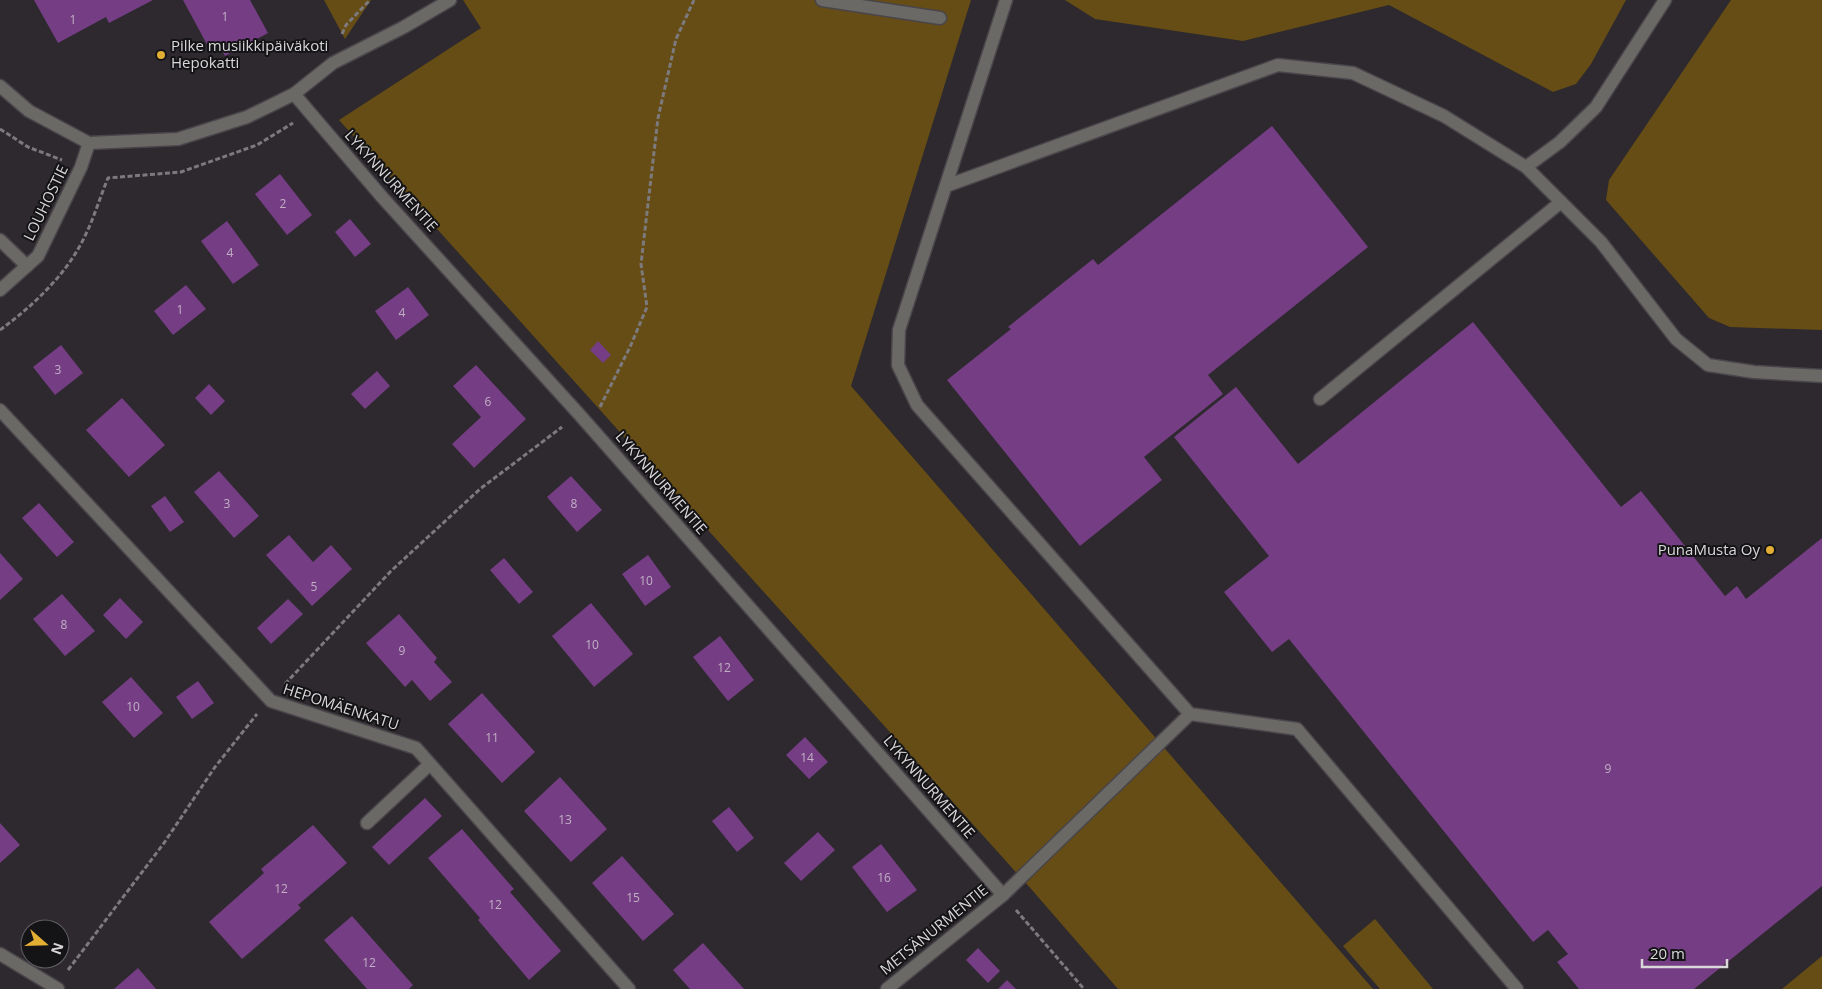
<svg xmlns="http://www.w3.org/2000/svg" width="1822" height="989" viewBox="0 0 1822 989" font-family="'Open Sans',sans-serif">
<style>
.green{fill:#654d15}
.building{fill:#753d84}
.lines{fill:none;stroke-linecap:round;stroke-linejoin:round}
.minor-casing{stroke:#49454a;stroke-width:15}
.path{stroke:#7d7a7e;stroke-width:3;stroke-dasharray:5 2.5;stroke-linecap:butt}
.minor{stroke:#6a6966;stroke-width:12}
.poi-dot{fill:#e3ae34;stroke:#141315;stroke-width:2}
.labels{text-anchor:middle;stroke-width:4;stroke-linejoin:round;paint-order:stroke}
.number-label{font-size:12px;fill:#c1b0c4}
.poi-label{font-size:15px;fill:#dad7da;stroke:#141315;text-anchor:start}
.street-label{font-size:15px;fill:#dad7da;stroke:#141315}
</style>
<rect width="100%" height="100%" fill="#2d292e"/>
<!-- green -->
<g class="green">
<polygon points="324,0 371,0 345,39"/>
<polygon points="463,0 971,0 851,386 1373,989 1118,989 1032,890 339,120 481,28"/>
<polygon points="1065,0 1626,0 1591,64 1576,84 1553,92 1389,5 1243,41 1095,19"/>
<polygon points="1731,0 1822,0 1822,330 1730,327 1709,318 1606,200 1609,180"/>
<polygon points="1375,919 1433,989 1380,989 1343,946"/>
<polygon points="1822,956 1822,989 1782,989"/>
</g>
<!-- building -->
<g class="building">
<polygon points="34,0 153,0 109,23 106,17 58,43"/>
<polygon points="183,0 250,0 268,33 225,56 220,47 211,52"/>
<polygon points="1272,126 1368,247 1208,375 1223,394 1144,457 1162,480 1080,546 947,380 1011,329 1008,327 1093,259 1098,265"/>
<polygon points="280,174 312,215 287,235 255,194"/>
<polygon points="350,219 371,244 355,257 335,232"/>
<polygon points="227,221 259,265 233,284 201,241"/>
<polygon points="186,285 206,309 173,335 154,311"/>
<polygon points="408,287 429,315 396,340 375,311"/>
<polygon points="1473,322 1621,507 1641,491 1725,596 1737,586 1746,599 1822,538 1822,886 1694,989 1579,989 1557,962 1568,954 1548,930 1533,942 1289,639 1272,652 1224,592 1269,556 1174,437 1236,387 1298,464"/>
<polygon points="598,341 611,355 603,363 590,350"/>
<polygon points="61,345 83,373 55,395 33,367"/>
<polygon points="476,365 526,419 474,468 452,444 481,417 453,386"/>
<polygon points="377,371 390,386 365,409 351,394"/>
<polygon points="209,384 225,401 211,415 195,398"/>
<polygon points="122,398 165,445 129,477 86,430"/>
<polygon points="219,471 259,516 234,538 194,492"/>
<polygon points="571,476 602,510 577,532 547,497"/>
<polygon points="165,496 184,522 170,532 151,506"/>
<polygon points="39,503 74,542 57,557 22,518"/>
<polygon points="289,535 313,562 331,545 352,569 312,606 266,555"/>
<polygon points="0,553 23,579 0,600"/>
<polygon points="648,555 671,587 645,606 622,574"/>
<polygon points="504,558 533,592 519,604 490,570"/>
<polygon points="62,594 95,631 65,656 33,619"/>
<polygon points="120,598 143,622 126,639 103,615"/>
<polygon points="288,599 303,614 271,644 257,628"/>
<polygon points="591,603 633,654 594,687 552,636"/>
<polygon points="399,614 437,658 434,662 452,682 430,701 412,680 405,687 366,643"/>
<polygon points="720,636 754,680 728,701 693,657"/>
<polygon points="131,677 163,713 134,738 102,702"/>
<polygon points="198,681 214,703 192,719 176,697"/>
<polygon points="482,693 535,752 502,783 448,724"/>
<polygon points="805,737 828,762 809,779 786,755"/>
<polygon points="560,777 607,829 571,862 524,811"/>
<polygon points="425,798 442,816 389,865 372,847"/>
<polygon points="729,807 754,838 737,852 712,821"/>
<polygon points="0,823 20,845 0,863"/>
<polygon points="313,825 347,863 298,905 301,908 242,959 209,922 264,873 261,869"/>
<polygon points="462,829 514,889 510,892 561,951 529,980 478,920 480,918 428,858"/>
<polygon points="818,832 835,850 801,881 784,863"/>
<polygon points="881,844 917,890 887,912 852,867"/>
<polygon points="622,856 674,914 643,941 592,883"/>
<polygon points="352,916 413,985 409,989 367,989 324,940"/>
<polygon points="703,943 744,989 690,989 673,970"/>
<polygon points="978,948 1000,971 988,983 966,960"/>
<polygon points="138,968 156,989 114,989"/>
<polygon points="1007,980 1016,989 998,989"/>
</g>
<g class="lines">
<!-- minor casing -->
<g class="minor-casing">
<g id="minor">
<polyline points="822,0 940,18"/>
<polyline points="1006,0 899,330 898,365 917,405 1190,714 1297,729 1517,989"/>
<polyline points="0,86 29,111 89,143 178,139 247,117 294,94 333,63 404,27 450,0"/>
<polyline points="294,94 382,197 578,413 1003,895"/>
<polyline points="1526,167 1560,142 1596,107 1665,0"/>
<polyline points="946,186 1278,65 1353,73 1444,116 1526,167 1601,242 1676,339 1708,365 1754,372 1822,376"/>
<polyline points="0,240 27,266"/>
<polyline points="0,290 38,256 81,167 89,143"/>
<polyline points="1320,399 1561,202"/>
<polyline points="0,410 271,701 416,748 629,989"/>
<polyline points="367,823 430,764"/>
<polyline points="0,954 58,989"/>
<polyline points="887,989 1003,895 1190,714"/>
</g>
</g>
<!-- path -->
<g class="path">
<polyline points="342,34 346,25 370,0"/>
<polyline points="0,129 28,147 62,160"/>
<path d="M0,330C34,305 67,274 85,236C94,218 100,197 108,178L181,172L257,145L293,123"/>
<polyline points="600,407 630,347 647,307 641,264 658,118 676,39 694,0"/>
<polyline points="285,684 391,571 480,489 562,427"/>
<polyline points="1016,910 1084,989"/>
<polyline points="68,970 164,843 215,767 257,714"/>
</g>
<!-- minor -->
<use href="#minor" class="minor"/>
</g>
<!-- markers -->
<g class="poi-dot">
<circle cx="161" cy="55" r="5"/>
<circle cx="1770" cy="550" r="5"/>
</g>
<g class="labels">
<!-- number labels -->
<g class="number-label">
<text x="225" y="21">1</text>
<text x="73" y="24">1</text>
<text x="283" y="208">2</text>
<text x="230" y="257">4</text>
<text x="180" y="314">1</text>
<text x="402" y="317">4</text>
<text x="58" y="374">3</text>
<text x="488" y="406">6</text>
<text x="227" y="508">3</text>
<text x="574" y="508">8</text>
<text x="646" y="585">10</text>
<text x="314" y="591">5</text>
<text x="64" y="629">8</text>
<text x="592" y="649">10</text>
<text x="402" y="655">9</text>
<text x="724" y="672">12</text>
<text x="133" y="711">10</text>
<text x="492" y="742">11</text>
<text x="807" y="762">14</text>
<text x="1608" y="773">9</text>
<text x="565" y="824">13</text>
<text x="884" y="882">16</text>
<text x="281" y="893">12</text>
<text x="633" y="902">15</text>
<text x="495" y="909">12</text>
<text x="369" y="967">12</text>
</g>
<!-- poi labels -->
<g class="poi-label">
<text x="171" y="51">Pilke musiikkipäiväkoti<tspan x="171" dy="17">Hepokatti</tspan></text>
<text x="1760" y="555" text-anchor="end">PunaMusta Oy</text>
</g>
<!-- street labels -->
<g class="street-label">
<text transform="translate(391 181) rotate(48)" y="5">LYKYNNURMENTIE</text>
<text transform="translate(46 203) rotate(-64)" y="5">LOUHOSTIE</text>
<text transform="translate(661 483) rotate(49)" y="5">LYKYNNURMENTIE</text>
<text transform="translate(341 707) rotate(18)" y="5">HEPOMÄENKATU</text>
<text transform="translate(929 787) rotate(49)" y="5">LYKYNNURMENTIE</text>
<text transform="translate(934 930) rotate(-39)" y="5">METSÄNURMENTIE</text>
</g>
</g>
<!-- north arrow -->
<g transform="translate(45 944) rotate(110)"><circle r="24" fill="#141315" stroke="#636164"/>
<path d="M0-4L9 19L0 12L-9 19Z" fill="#e3ae34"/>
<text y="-8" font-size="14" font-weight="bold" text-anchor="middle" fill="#dad7da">N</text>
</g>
<!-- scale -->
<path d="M1642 959v8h85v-8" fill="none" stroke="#dad7da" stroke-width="2.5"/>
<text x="1650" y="959" font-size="15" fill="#dad7da" stroke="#141315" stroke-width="4" paint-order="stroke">20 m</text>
</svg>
